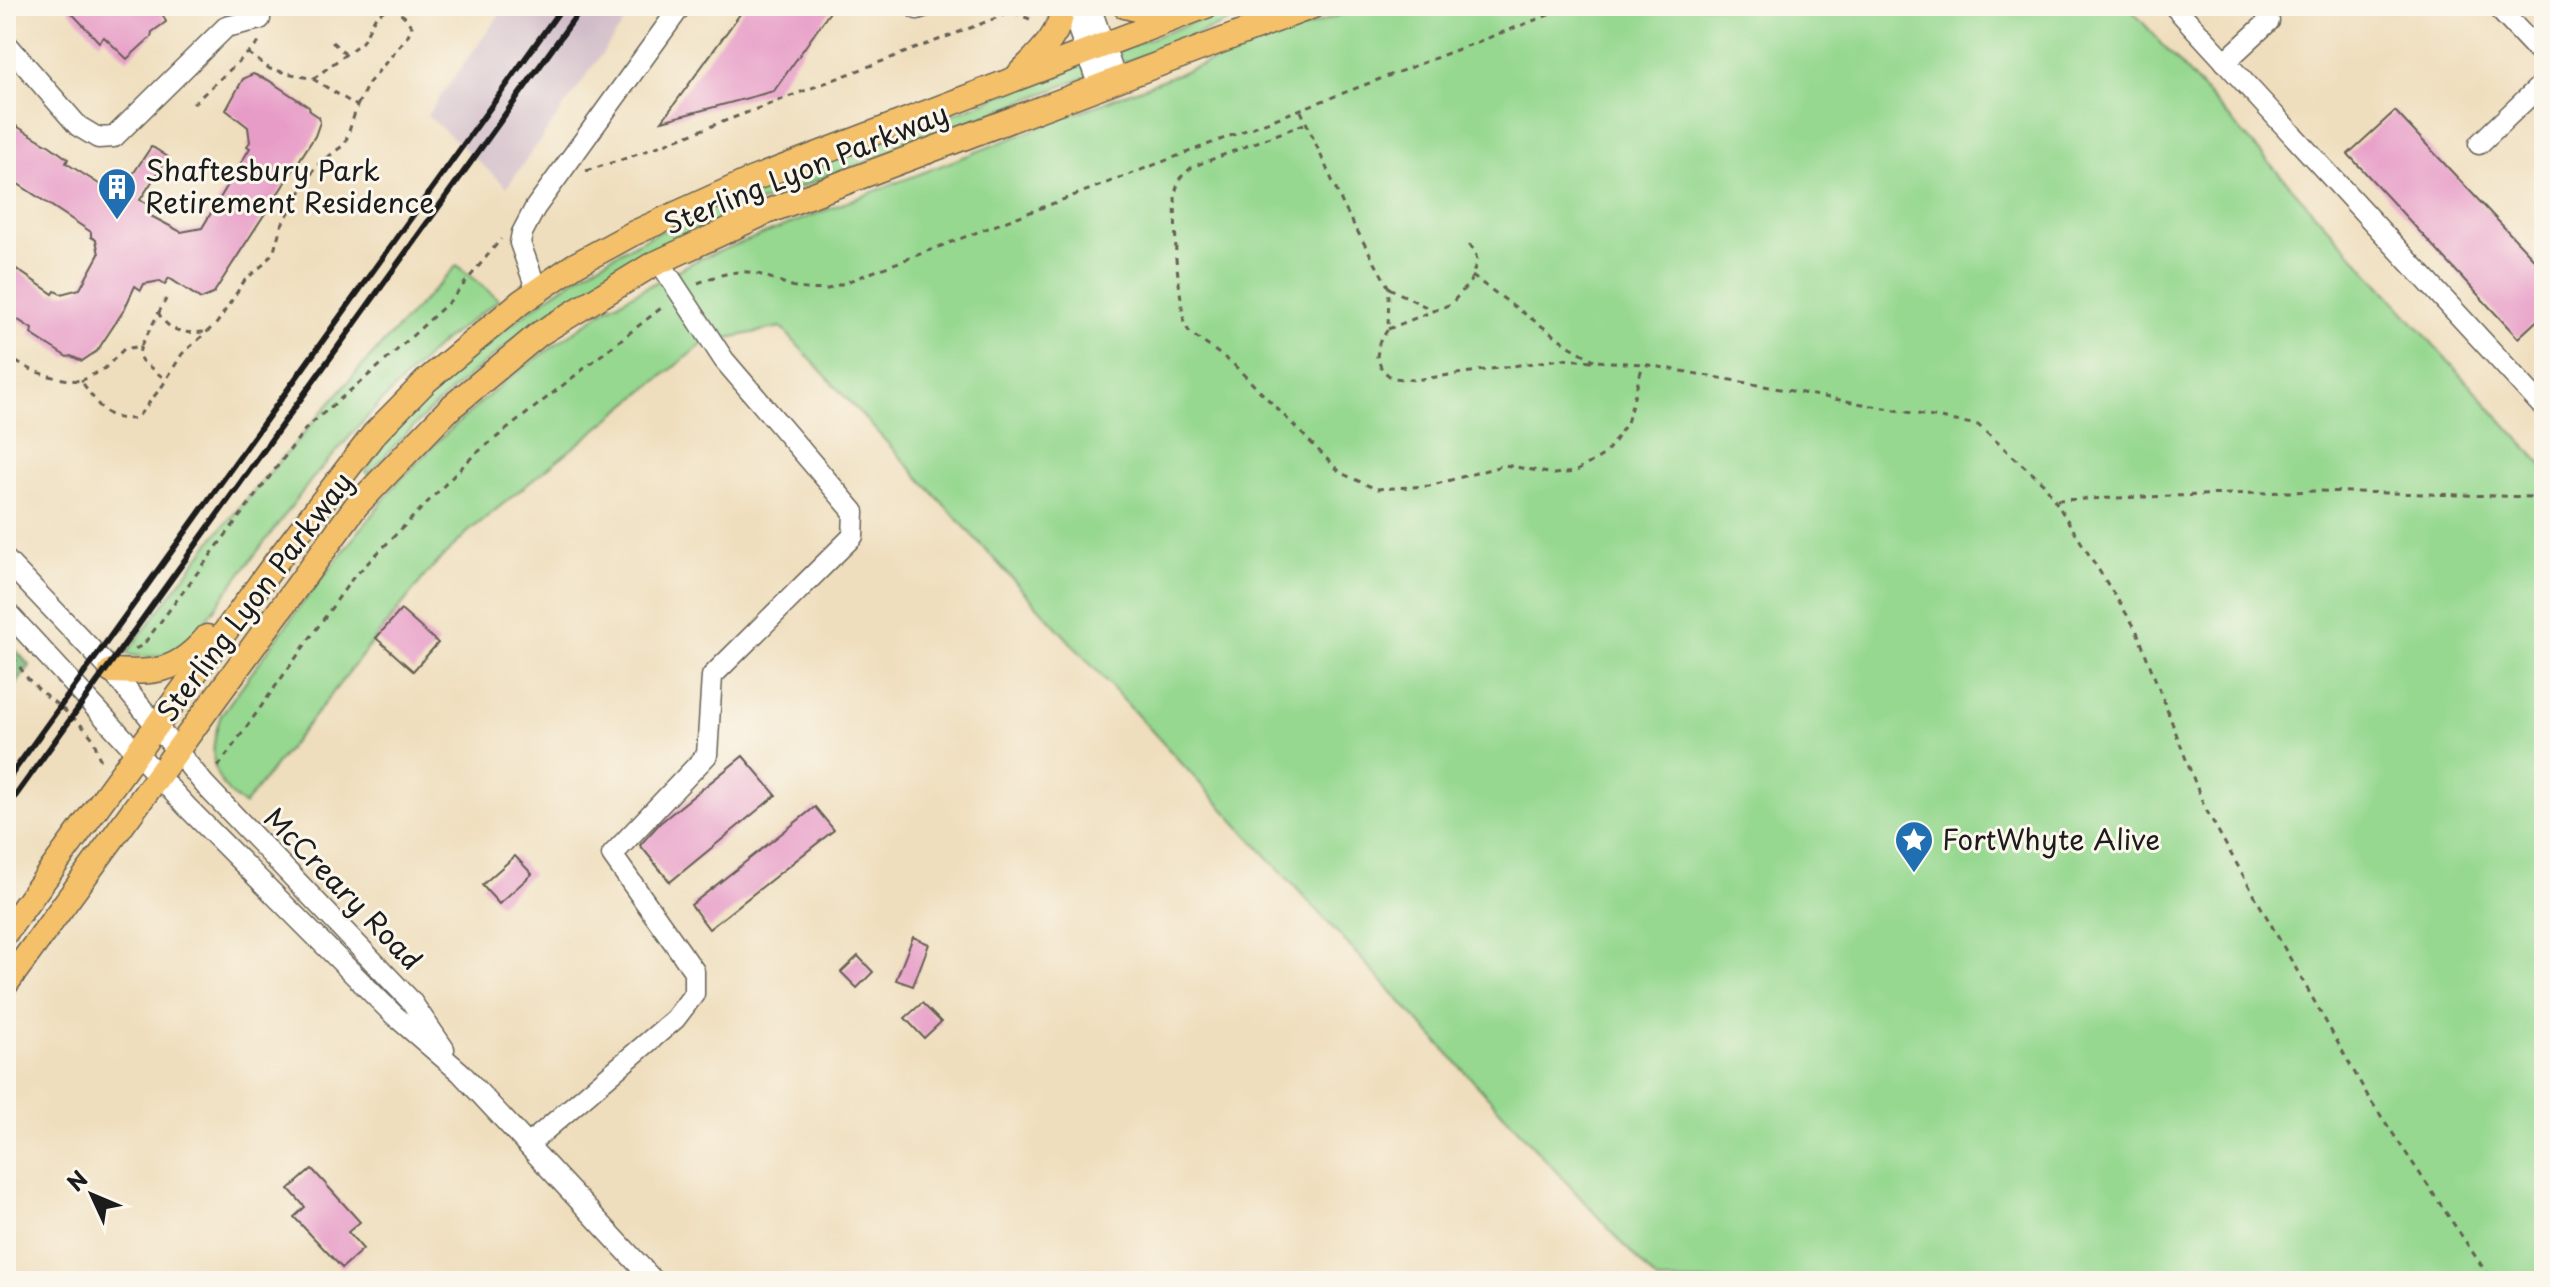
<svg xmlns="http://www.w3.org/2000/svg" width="2550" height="1287" viewBox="0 0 2550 1287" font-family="'Playpen Sans',sans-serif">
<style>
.industrial{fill:#d1bdc9}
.green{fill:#96d890;stroke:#597a56;stroke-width:2}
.forest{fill:#78b87a;stroke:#4a6a4b;stroke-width:2}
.building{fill:#e79cc7}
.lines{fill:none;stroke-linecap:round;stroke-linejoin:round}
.minor-casing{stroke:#666054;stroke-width:23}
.major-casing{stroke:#666054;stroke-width:27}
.path{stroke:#666054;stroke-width:3;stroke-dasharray:6 6;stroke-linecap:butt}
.minor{stroke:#fff;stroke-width:20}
.major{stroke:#f4c16a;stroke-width:24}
.rail{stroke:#1c1c1c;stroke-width:6}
.labels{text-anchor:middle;stroke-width:6;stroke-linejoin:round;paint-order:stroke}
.street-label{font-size:28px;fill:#1c1c1c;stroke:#fbf7ec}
.poi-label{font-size:28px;fill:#1c1c1c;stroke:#fbf7ec;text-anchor:start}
</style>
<rect width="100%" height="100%" fill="#fbf7ec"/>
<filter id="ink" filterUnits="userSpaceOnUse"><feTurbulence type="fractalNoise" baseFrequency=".0125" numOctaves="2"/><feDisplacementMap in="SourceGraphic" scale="16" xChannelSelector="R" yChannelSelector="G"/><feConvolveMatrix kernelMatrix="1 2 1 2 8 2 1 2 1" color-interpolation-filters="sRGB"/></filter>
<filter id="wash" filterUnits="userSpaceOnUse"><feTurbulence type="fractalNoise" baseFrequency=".006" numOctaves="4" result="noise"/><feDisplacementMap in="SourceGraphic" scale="32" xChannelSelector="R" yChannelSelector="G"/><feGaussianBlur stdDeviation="1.8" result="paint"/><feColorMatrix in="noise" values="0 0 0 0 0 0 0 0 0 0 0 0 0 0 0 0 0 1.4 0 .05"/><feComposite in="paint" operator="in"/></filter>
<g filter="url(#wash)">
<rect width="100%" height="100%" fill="#efdebd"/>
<!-- industrial -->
<polygon class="industrial" points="506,6 636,6 507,187 427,115"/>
<!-- green -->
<g class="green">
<path d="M1235,6H1270L743,209C593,279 480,348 369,474L365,472C393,427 431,391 471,357C521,315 576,274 635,244C724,199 820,165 914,129C1021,88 1128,47 1235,6Z"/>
<path d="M1365,6H2128L2544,467V1281H1657L781,327L704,343L468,532L428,572L244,805C209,781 208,752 221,715L299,608L396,484L441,438L506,380L609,307L697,260L1193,68Z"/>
<path d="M457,265L499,300L443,341L378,405L312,479L186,646C164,657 150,659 126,654L215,536L360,368Z"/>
</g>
<!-- forest -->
<polygon class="forest" points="6,639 30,666 6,698"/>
<g id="blocks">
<!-- building -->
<g class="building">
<polygon points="65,6 159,6 166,22 152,32 151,37 127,59 104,37 99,42"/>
<polygon points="746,6 834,6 774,91 662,121"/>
<polygon points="253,74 268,80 309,107 310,111 319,117 320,122 315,136 213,294 201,299 169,278 165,284 160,281 144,284 141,290 135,286 124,310 97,351 82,361 71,356 67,357 31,334 32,329 6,312 6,262 53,294 55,291 61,294 80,289 99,254 96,240 91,237 91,232 6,176 6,120 50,146 68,159 66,163 110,191 115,184 123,189 151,147 154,148 168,157 140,200 153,208 149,215 181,232 202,228 250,148 247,146 250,142 248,127 226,110 243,79"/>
<polygon points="2395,111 2544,270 2544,314 2518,338 2348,154"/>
<polygon points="401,610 438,643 413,671 376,638"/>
<polygon points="743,756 776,795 670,882 640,845 660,823"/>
<polygon points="815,807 834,830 709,929 691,905"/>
<polygon points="515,856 532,874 499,904 482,885"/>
<polygon points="913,937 929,944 913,986 896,980"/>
<polygon points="858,956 873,972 857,988 841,972"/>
<polygon points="922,1003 941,1022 924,1038 905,1018"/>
<polygon points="312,1169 360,1222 348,1232 363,1249 342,1268 294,1217 305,1207 289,1189"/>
</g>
</g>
</g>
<g filter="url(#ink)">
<use href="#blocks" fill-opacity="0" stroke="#666054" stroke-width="2"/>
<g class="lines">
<!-- minor casing -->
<g class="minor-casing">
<g id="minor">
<polyline points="916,6 917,9 926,6"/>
<polyline points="1070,6 1099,87"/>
<polyline points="1090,6 1116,80"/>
<polyline points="2174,6 2544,408"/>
<polyline points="2496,6 2544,57"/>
<polyline points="6,43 78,126 98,138 114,137 226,27 260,19"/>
<polyline points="2225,62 2269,21"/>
<polyline points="2479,144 2544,82"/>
<polyline points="537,291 520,243 522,233 535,208 681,6"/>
<polyline points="6,560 108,667 205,785 411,1001 444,1049"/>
<polyline points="6,611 187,807 394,1015 460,1072 654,1281"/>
<polyline points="529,1144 675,1019 694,994 694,971 612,855 707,755 712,676 853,536 854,512 724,360 659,261"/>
</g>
</g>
<!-- major casing -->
<g class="major-casing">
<g id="major">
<polyline points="1125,6 1143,11 1177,11"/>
<path d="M1020,73C1038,55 1063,33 1062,6"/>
<path d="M111,671C155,673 177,673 207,637"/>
<polyline points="6,932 276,562 374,434 426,381 521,302 575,265 632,234 753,179 1206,6"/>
<polyline points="6,984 356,506 450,408 539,334 650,266 769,211 1313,6"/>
</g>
</g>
<!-- path -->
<g class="path">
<polyline points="1020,13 1031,6"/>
<polyline points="332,42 345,53"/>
<polyline points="313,79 362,42 376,16 389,7 404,16 412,27 407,37 368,84 357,106"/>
<polyline points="193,104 263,39"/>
<polyline points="1301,111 1344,207 1389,288 1388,329 1379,343 1377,357 1382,370 1392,378 1415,380 1561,359 1643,364 1978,425 2045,485 2136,629 2204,806 2369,1098 2492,1281"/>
<polyline points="1304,124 1192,167 1180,178 1175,193 1176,259 1184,323 1190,333 1232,363 1341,473 1376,489 1429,486 1505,465 1554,474 1575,472 1605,454 1627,423 1643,364"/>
<polyline points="586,171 630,157 1012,12 1035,21"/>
<polyline points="1472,276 1571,347 1594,360"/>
<path d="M698,283C715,276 736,269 754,273C786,281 791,292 828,289L1572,6"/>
<polyline points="1389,288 1434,311"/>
<path d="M158,312C168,332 184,334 205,332"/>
<polyline points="1388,329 1451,304 1470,282 1477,261 1475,251 1466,241"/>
<polyline points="141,346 139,353 141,360 166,380"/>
<path d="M6,355C29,372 53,379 81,381C98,402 103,423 137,418L163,385L182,354L217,323L245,280L265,263L274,251L281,226L316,166L345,144L357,106L313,79L270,69L248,53"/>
<polyline points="81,381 104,369 124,349 141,346 166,299"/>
<polyline points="2057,500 2317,491 2534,497 2544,501"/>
<path d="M6,647C14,657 24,675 31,682C50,701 74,715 91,736C98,745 95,756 104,763"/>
<polyline points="135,649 143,645 307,427 384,362 450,301 501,239"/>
<polyline points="218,767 352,579 474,455 665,305"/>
</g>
<!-- minor -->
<use href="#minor" class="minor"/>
<!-- major -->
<use href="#major" class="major"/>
<!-- rail -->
<g class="rail">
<polyline points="6,782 563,6"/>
<polyline points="6,809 583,6"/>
</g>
</g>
</g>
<!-- icons -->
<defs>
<g id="building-pin" transform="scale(2)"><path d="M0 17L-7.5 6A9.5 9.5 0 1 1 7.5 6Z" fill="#1f6fb2" stroke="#fbf7ec"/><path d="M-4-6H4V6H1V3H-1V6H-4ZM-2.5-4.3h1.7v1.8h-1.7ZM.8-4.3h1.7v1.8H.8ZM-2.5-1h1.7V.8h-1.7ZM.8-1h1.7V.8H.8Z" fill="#fff"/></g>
<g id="sight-pin" transform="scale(2)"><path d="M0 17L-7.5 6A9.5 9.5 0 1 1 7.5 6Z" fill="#1f6fb2" stroke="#fbf7ec"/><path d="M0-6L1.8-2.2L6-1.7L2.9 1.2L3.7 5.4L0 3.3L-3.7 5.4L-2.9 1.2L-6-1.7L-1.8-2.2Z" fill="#fff"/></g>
</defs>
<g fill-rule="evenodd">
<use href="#building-pin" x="117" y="187"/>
<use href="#sight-pin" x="1914" y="840"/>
</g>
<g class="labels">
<!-- street labels -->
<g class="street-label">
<text transform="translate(806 169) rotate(-22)" y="10">Sterling Lyon Parkway</text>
<text transform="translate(255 597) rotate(-53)" y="10">Sterling Lyon Parkway</text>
<text transform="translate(343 889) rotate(46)" y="10">McCreary Road</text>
</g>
<!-- poi labels -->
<g class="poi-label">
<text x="145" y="181">Shaftesbury Park<tspan x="145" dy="32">Retirement Residence</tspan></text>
<text x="1942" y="850">FortWhyte Alive</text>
</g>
</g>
<!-- margin -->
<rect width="2550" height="1287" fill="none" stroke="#fbf7ec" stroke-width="32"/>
<!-- north arrow -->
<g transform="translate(92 1195) rotate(314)" stroke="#fbf7ec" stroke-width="6" paint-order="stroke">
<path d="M0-6L14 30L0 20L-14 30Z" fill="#1c1c1c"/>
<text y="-12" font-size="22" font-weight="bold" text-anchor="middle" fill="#1c1c1c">N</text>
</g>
</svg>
